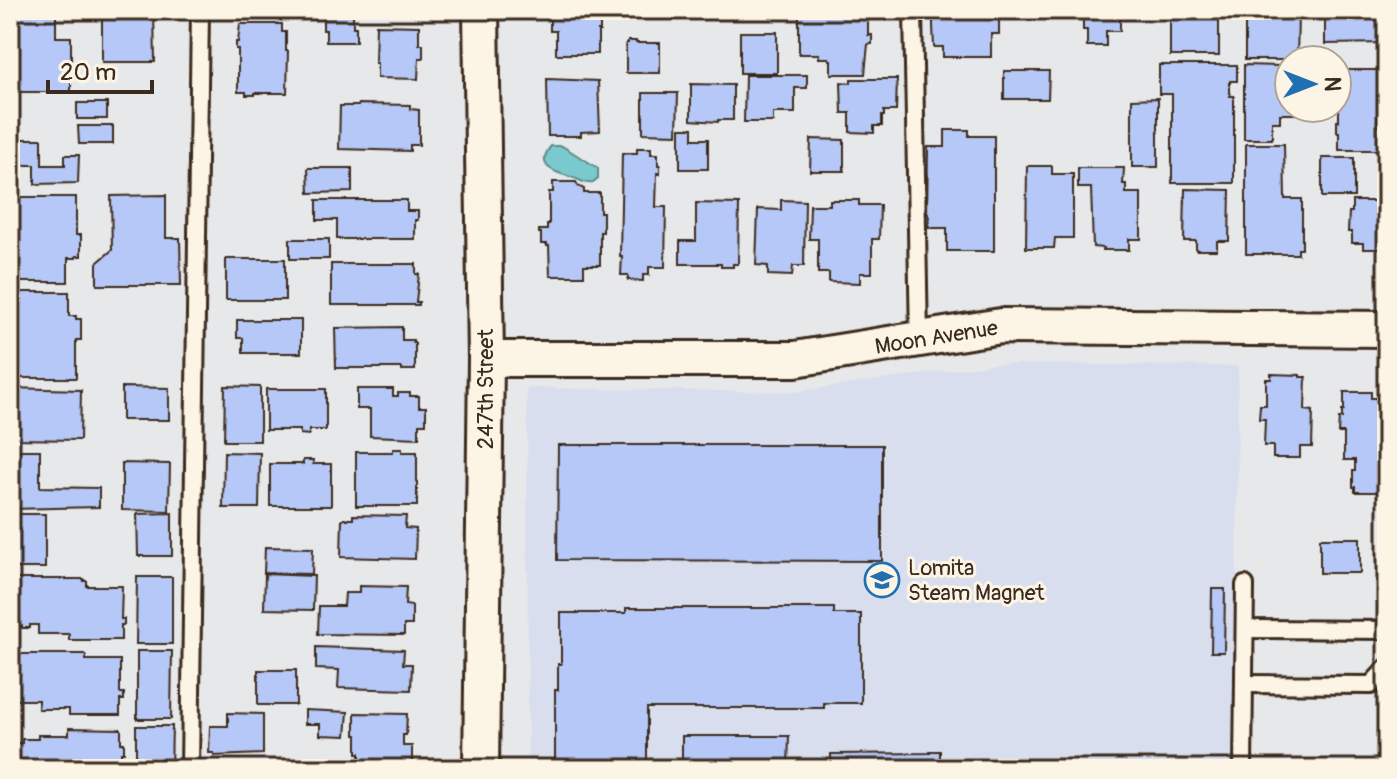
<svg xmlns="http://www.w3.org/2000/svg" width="1397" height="779" viewBox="0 0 1397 779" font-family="Pangolin,sans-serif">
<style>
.built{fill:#d8deee}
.water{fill:#78cacf;stroke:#608a88;stroke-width:2}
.building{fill:#b6c8f7;stroke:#3b2a1e;stroke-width:2}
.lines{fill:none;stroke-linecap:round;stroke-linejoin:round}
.lane-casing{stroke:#3b2a1e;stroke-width:22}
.street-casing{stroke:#3b2a1e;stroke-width:40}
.lane{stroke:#fcf5e5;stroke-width:16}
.street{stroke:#fcf5e5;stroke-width:34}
.labels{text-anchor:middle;stroke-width:6;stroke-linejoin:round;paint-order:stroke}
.street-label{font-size:22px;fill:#3b2a1e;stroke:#fcf5e5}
.poi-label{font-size:22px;fill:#3b2a1e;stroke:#fcf5e5;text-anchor:start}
</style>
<rect width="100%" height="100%" fill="#e7e8ea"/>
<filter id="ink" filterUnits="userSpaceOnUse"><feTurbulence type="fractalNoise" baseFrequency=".0125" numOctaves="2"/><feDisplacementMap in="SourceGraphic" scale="16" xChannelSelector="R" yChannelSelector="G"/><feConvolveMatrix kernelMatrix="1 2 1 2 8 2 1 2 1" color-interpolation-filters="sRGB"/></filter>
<g filter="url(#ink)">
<!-- built -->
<polygon class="built" points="994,364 1238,366 1236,769 528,769 527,388 795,392"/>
<!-- water -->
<path class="water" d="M551,146H562L598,168V179C596,180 595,182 593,183C586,185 580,180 574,178C558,173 533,168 551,146Z"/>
<!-- building -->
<g class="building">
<polygon points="10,10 56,10 56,37 71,37 71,92 10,92"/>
<polygon points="102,10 154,10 155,62 102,62"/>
<polygon points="323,10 353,10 353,27 356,27 356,42 326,42 326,30 323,30"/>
<polygon points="557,10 598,10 598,23 600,23 600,31 598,31 598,54 556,54 556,31 550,31 550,16 557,16"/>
<polygon points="799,10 868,10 868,35 872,35 872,44 868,44 865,74 831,74 831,60 829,60 829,58 819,58 819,54 799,54"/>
<polygon points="1083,10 1120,10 1120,31 1106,31 1106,46 1087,46 1087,30 1083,30"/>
<rect x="1170" y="10" width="49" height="46"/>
<polygon points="1325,10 1387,10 1387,43 1325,44"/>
<polygon points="1267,14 1298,15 1297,60 1245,60 1245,15"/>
<polygon points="943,15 991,15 991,17 999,17 999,34 991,34 991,57 943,57 943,47 934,47 933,26 933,16"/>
<polygon points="240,24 282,24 282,32 286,32 286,51 288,51 287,93 255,93 255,95 246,95 246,92 238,92 238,49 236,49 236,42 238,42"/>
<polygon points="376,25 419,26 419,44 423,44 423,58 419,58 418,79 377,78 377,63 375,63"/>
<rect x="740" y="32" width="37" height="41"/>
<polygon points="628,41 636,41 636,43 660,43 660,73 626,73 626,43 628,43"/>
<polygon points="1159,65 1237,65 1237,81 1230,81 1230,96 1234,96 1234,183 1172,183 1172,94 1159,94"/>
<polygon points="1244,65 1279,66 1279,70 1289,70 1289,108 1315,108 1315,114 1280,114 1280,122 1272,122 1272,139 1244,139"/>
<polygon points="1339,70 1378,70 1378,86 1380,86 1380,94 1378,94 1378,126 1380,126 1378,150 1339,150 1339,132 1337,132 1337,121 1339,121 1339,99 1337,99"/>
<polygon points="1004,71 1049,71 1048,99 1004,99"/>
<polygon points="745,75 807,75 807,88 795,88 795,113 773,113 773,122 744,122"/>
<polygon points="547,79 598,81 600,131 581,132 581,136 548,136"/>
<polygon points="851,79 897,79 896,111 884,111 884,116 882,116 882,126 874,126 874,133 850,132 850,113 842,113 841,82 851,83"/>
<polygon points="691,84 733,85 733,120 718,120 718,122 691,120"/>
<polygon points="643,93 678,93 677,134 643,133"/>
<polygon points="1158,98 1158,167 1132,167 1132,99"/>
<rect x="77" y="103" width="30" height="16"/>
<polygon points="359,104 410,105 410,109 419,110 419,145 410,145 410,151 339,149 340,106 358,106"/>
<polygon points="10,114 17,114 16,139 42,139 42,165 65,165 65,155 79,155 78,183 35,184 35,165 16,165 16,169 13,169 12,188 10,188"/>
<polygon points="78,126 113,126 113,144 79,144"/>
<polygon points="680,128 693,128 693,139 708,139 708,169 680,169"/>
<polygon points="945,130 969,130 969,136 994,136 994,251 947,251 947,228 929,228 929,214 927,214 928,147 945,147"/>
<polygon points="811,139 844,140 844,171 810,171"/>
<polygon points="1246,144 1284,144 1285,199 1302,199 1302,249 1298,249 1298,254 1246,254"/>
<polygon points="637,148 651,148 651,154 658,154 658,165 660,165 660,174 657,173 656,207 666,207 665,267 649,267 649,275 643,275 643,281 628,280 628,275 621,275 622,256 620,256 622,153 637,153"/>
<rect x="1322" y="158" width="32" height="39"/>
<polygon points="1027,166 1052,166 1052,174 1073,174 1073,238 1055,238 1054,248 1026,248"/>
<polygon points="308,168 352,168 352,192 309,193"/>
<polygon points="1078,168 1124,168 1123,184 1126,184 1126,193 1141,193 1141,239 1129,239 1129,250 1103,250 1104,248 1093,247 1091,188 1078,188"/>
<polygon points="553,182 576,182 578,186 584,189 584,193 600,193 600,212 603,212 603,232 600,232 600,265 584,265 584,276 550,276 549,246 547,246 547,244 541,244 541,233 539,233 539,230 547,230 547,224 549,224 549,192 553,192"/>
<polygon points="1185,189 1230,190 1229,241 1217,241 1217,250 1196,250 1196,241 1184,241"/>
<polygon points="1375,193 1387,193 1387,243 1382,243 1382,249 1363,249 1363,243 1352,243 1352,232 1348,232 1349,212 1352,212 1352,201 1375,201"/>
<polygon points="166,195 166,238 180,238 181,285 97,285 97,263 112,250 111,196"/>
<polygon points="10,197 76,197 76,235 81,235 81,256 76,256 76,258 68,258 68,282 19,282 19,277 17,277 17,236 10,236"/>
<polygon points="317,200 407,200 407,211 418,211 418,220 415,220 415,239 337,239 337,220 317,220"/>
<polygon points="781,200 805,201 804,266 793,266 792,276 768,275 768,266 756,265 758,209 781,210"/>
<polygon points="830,200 859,200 859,205 880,205 879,239 872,239 872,273 860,273 860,283 829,282 829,273 818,273 818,239 809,239 810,205 830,205"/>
<polygon points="696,203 739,204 738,264 733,264 733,267 721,267 721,264 680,264 680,241 696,241"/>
<rect x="290" y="239" width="39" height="20"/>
<rect x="226" y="259" width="59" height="41"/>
<polygon points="331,264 416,264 416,274 419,274 416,302 419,302 419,305 331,305"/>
<polygon points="19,292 69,292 69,316 76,316 76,319 81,319 81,340 76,340 76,378 10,378 10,339 17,339"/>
<polygon points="237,320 301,320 301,353 243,353 243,338 237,338"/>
<polygon points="402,327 402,340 413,340 413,343 415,343 415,370 402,370 402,368 336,368 335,328"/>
<polygon points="1271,374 1300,375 1300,377 1306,377 1305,410 1313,411 1312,447 1300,447 1300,458 1273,458 1273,446 1264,446 1265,419 1259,419 1260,405 1266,405 1266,379 1271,379"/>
<polygon points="225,386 260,387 260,441 224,441"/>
<polygon points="122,387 169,388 169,420 122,420"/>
<polygon points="10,388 81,390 80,440 10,439"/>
<polygon points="266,389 326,389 326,430 309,430 309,435 300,434 300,430 266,430"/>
<polygon points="357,389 393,389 393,396 398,396 398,393 410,393 410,396 419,396 419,407 426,407 426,424 419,424 419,438 370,436 370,409 357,409"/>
<polygon points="1344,392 1371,392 1371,398 1387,398 1387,492 1355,492 1355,487 1353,487 1353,471 1355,471 1355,460 1344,460 1344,433 1338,433 1339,418 1342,418 1342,410 1344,410"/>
<polygon points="558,445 882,445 882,561 557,560"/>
<polygon points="393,449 402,449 402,452 417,452 417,506 356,506 356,452 393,452"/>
<polygon points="10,450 40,450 40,487 99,488 99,507 10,509"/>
<polygon points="224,452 260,453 259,508 223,508"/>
<polygon points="303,460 313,460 313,464 331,464 331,506 270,506 270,464 303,464"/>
<polygon points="122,463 170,464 169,511 122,510"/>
<polygon points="172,513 172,556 138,556 137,514"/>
<rect x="10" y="514" width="35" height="54"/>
<polygon points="353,515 406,516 405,528 416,529 415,559 341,557 342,519 353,519"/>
<rect x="1320" y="538" width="40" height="35"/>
<polygon points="265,547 313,548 312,574 264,573"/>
<polygon points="265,574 314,576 313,610 264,609"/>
<polygon points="137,577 172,577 172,644 136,644"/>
<polygon points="10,579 84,579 84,581 87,581 87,586 122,586 121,619 124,619 124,625 121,625 121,640 69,640 69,634 38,634 38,625 30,625 30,628 22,628 22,626 10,626"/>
<polygon points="359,586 406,587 405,605 412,606 412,625 404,625 404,635 318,634 319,606 344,606 345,593 359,593"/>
<polygon points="1212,589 1225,589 1224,652 1211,652"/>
<polygon points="626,608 834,608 834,614 861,614 861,703 824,703 824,708 647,708 647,769 558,769 558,764 555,764 555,690 558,690 558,664 561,664 561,613 626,613"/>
<polygon points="316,647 404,650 403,664 412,664 411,690 338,688 339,670 316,669"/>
<polygon points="137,651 172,651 171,719 137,719"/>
<polygon points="10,654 84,654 86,656 86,660 120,660 120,693 124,693 124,700 120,700 120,715 69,715 69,709 38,709 38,700 10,700"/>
<rect x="258" y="670" width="38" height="35"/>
<polygon points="305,710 348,712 346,736 320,735 320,724 305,724"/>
<polygon points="228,713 263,714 263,754 214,756 214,753 209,753 210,726 228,726"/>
<polygon points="355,713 407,714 406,735 403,735 403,746 412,746 412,766 402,766 402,769 376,769 376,766 360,765 360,753 357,753 357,735 355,735"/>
<polygon points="136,726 172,726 171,769 136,769"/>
<polygon points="69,728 121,729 121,743 124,743 124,752 121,752 121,769 10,769 10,743 22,743 22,739 38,739 38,735 69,735"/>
<polygon points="682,736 789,736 788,769 682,769"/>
<polygon points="930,751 940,751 940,769 831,769 831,754 930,753"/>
<polygon points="304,759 333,760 332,769 300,769 300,761 304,761"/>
</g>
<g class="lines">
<!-- lane casing -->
<g class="lane-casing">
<g id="lane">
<polyline points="913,10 919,339"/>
<polyline points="1245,629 1387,630"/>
<polyline points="1244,684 1371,685 1387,668"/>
<polyline points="190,769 200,10"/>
<polyline points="1243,769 1245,585"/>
</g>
</g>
<!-- street casing -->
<g class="street-casing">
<g id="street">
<polyline points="481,10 486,359 481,769"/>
<path id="s1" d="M486,359H795L1001,326L1387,329"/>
</g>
</g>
<!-- lane -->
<use href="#lane" class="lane"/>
<!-- street -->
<use href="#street" class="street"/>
</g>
</g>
<!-- icons -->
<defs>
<g id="school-ring" transform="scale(1.8)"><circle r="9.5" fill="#fcf5e5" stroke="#1f6fb2" stroke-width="1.5"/><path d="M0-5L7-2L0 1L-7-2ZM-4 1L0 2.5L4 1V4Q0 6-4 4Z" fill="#1f6fb2"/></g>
</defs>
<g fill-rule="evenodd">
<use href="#school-ring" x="882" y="580"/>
</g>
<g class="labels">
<!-- street labels -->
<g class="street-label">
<text dy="8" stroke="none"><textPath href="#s1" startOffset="452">Moon Avenue</textPath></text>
<text transform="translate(485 389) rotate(-90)" y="8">247th Street</text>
</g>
<!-- poi labels -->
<g class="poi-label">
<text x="908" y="575">Lomita<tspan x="908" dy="25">Steam Magnet</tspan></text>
</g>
</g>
<!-- margin -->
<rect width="1397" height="779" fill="none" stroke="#fcf5e5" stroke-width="40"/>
<rect x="20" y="20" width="1357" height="739" fill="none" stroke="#3b2a1e" stroke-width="3" filter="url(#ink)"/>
<!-- north arrow -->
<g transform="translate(1313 84) rotate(90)"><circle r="38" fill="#fcf5e5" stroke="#afa495" stroke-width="2"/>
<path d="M0-6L14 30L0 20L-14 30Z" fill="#1f6fb2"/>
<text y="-12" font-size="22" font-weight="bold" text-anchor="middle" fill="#3b2a1e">N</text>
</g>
<!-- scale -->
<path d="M48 80v12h104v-12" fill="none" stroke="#3b2a1e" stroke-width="4"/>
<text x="60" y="80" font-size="24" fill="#3b2a1e" stroke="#fcf5e5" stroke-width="6" paint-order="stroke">20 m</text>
</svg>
